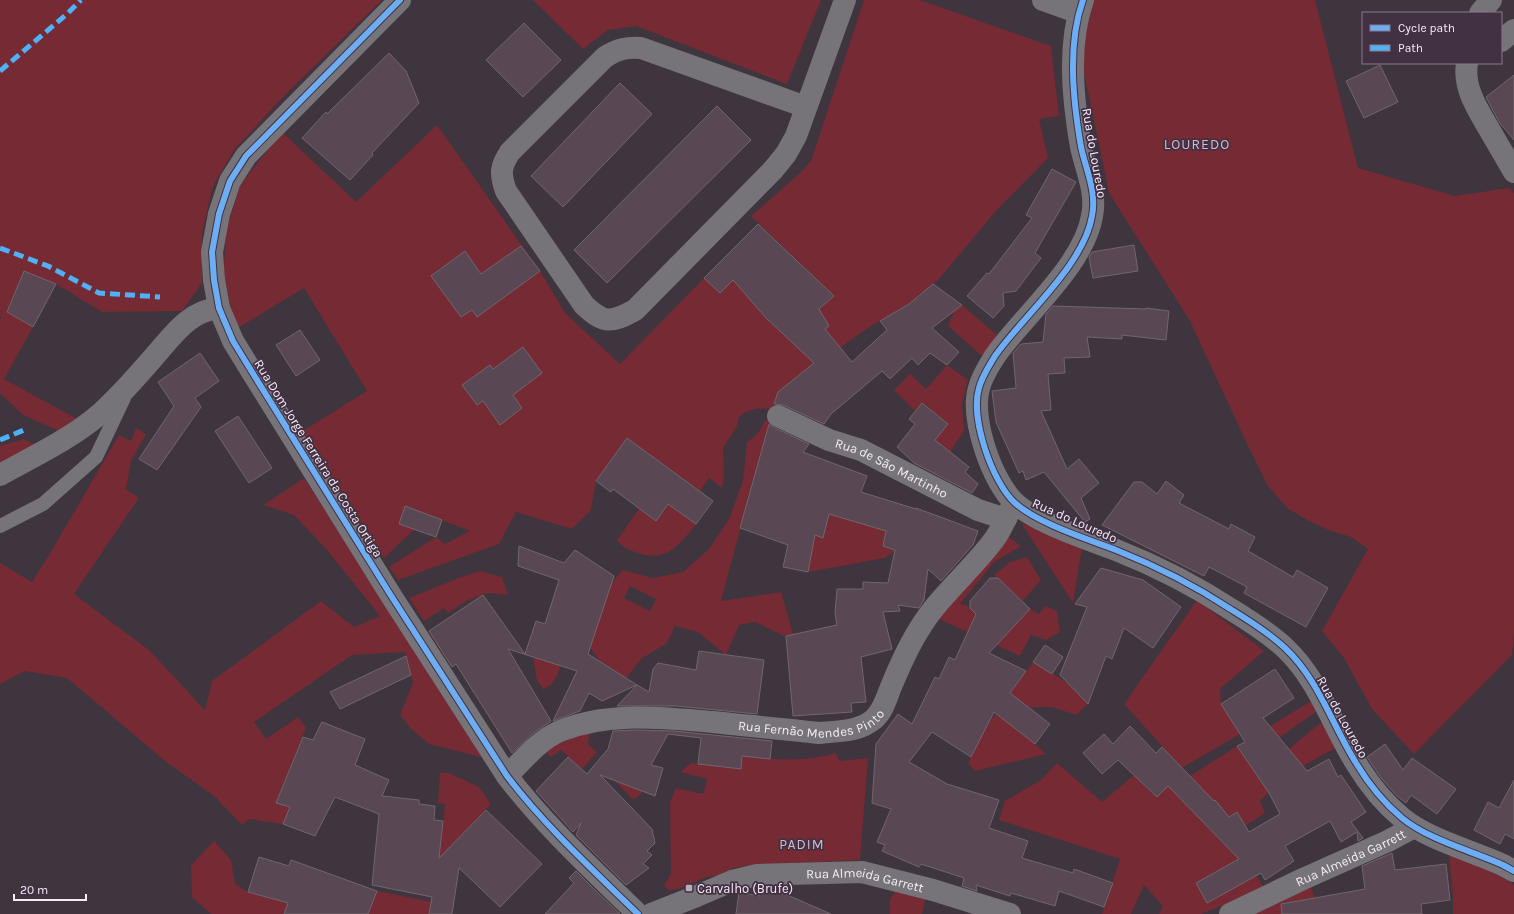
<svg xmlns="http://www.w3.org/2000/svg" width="1514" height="914" viewBox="0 0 1514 914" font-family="Karla,sans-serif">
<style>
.green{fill:#752a34;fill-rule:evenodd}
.building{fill:#5a4754;stroke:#70666d}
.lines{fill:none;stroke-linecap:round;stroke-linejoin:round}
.service{stroke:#767379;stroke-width:14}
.minor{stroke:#767379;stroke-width:22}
.tertiary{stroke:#767379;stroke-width:22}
.quiet{stroke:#4fb1f8;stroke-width:5;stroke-dasharray:10 5;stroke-linecap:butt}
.cycleway-casing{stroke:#423143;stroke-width:8}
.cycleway{stroke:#6dadf4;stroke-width:6}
.poi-dot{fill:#b6abb7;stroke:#423143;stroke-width:1.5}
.labels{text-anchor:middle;stroke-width:3.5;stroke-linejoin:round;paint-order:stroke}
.street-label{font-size:13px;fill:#f7ebf7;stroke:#423143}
.poi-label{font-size:13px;fill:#f7ebf7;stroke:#423143;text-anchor:start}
.neighbourhood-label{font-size:14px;letter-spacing:1px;fill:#cfbad1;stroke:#423143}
</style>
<rect width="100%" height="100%" fill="#3e353f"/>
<!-- green -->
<g class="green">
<polygon points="0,0 382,0 284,96 234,150 213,186 202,234 202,283 182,311 102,312 56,284 24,271 7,312 33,327 4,379 79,420 59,431 23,415 0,393 0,320 1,317 0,316"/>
<polygon points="533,0 821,0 787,84 636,26 608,30 583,49"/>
<path d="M864,0H920L1051,46L1059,116L1039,119L1048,158L996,211L939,279L907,305L868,328L778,392L773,409C760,408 749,408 739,417L737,426L723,448L724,475L722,488L709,478L700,491L627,438L596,481L591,510L572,529L516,512L499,544L398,580L389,567L436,537L445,544L470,531L405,506L399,524L415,529L384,558L301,432L367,391L304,288L238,328L223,283L226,231L240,185L282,132L356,202L437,125L540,271L565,313L620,364L704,278L720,293L735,278L736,284L766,318L799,348L829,326L821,312L818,311L834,296L751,216L799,174L811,161Z"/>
<polygon points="1092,0 1315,0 1358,168 1455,196 1509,188 1514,193 1514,631 1512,655 1414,754 1372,709 1344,658 1322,631 1368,549 1351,537 1331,531 1309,521 1287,508 1268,486 1247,444 1190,321 1109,193 1079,48"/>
<polygon points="962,305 998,336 982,356 948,326 954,311"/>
<polygon points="947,365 968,380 962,405 964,431 950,452 935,440 948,424 922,403 915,411 894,390 910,374 926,389"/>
<path d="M770,419L721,601L781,592L793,634L784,636L755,622L739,625L726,655L698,632L675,626L667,643L641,659L626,678L600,661L590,648L612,583L622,570L653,578L683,572L709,549L729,519L743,481L747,442C756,436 760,432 764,422ZM630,586L656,599L650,611L624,598Z"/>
<polygon points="136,428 146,434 131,461 126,489 139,498 74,594 149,650 205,710 212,681 321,601 354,627 380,616 327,550 294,515 263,505 304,478 485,758 429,744 410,728 400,715 413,683 405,652 352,655 254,722 266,739 298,717 306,728 276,802 290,807 283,824 249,819 242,825 214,796 165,761 67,678 25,671 0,684 0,563 32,582 52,550 119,435 131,441"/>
<polygon points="24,439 35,445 0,463 0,446"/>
<path d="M668,504L696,524C679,546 665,564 635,552C627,549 622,547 617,540L639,509L656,521Z"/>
<polygon points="829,514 886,530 884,546 895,550 885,558 808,572 815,535 823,537"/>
<polygon points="1022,524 1044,530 1082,547 1073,603"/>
<polygon points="1007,536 1021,546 994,562 960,604 966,605 1002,638 1030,609 1039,614 1045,606 1057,611 1060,632 1046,640 1031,635 1020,656 941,620 937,615"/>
<polygon points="1027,557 1041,580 1023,601 994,575 1010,562"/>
<polygon points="480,571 502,577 508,595 488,593 466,601 448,613 444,608 424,621 409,598 461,577"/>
<polygon points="1197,600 1264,651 1220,689 1221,704 1240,734 1182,768 1124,704"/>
<path d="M547,655L561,660C559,673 556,683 544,689L537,681L533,657L545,661Z"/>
<polygon points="1033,662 1068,683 1088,704 1076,715 1052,707 1028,707 1013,726 1035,744 1046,754 975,771 968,763 984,730"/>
<polygon points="1316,700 1320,709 1279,738 1270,726 1308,703"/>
<polygon points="1320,723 1329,726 1339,746 1301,767 1289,749"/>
<polygon points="590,730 588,744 597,752 582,769 561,750 551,757 544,750"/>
<polygon points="1237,746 1269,793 1260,801 1265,813 1245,826 1237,812 1229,817 1215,800 1197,816 1260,881 1264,889 1201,914 1159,914 1163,906 1144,885 1131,914 1102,914 1120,859 999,820 1005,801 1041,780 1057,763 1102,802 1134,775 1157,797 1168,786 1173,790 1190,776"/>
<path d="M836,753L839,761L868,758L860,860L751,865L733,868L718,876L707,877L679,889L669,890L664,886L671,874L670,802L676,788L703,794L707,779L680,772L691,763L741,769L742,756C773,760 807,762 836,753Z"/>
<polygon points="447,772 479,787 491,804 439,858 445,804 438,803 440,773"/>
<polygon points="611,777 644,791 634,800"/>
<polygon points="214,841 231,860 235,884 248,892 277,899 288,903 284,914 211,914 192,897 191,865"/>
<polygon points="1449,855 1497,873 1514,885 1514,914 1453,914 1453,896"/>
<polygon points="1310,885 1315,898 1317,914 1251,914"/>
<polygon points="898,888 926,897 922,914 890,914 890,899"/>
<polygon points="377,891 432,902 429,914 368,914"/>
</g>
<!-- building -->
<g class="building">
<polygon points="524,23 561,60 523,97 486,60"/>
<polygon points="389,53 406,71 419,103 372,153 373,155 350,180 302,138 326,112 327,114"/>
<polygon points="1380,65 1398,102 1364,118 1346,81"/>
<polygon points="1514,75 1514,140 1499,122 1486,97"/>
<polygon points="620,83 652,114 563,207 531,176"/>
<polygon points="717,106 751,140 607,283 574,250"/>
<polygon points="1052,169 1076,182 1035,253 1041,258 1016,291 1003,293 1004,306 993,318 967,296 987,273 989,274 1032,218 1026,215"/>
<polygon points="758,224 834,296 819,309 829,326 825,329 852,362 887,330 880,321 909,304 933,284 962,305 932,328 959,352 947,365 930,353 918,365 912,358 890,379 882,371 831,414 824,424 783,405 774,404 778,392 814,363 766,318 733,280 720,293 704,278"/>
<polygon points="1134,245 1138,271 1093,278 1089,257 1092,252"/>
<polygon points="521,246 540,271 477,317 472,310 461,317 431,276 465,251 481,274"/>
<polygon points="24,271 56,284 33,327 7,312"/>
<polygon points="1053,306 1146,309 1146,308 1169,311 1166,340 1122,335 1122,339 1087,337 1090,357 1064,358 1065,373 1048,374 1051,410 1041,411 1067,469 1079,459 1099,483 1081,498 1090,519 1085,522 1044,472 1026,480 1023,471 1019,473 996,422 992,391 1016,388 1013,353 1021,344 1043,342 1046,314"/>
<polygon points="300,330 320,360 296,376 276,345"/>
<polygon points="523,347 542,373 513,395 522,408 500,425 483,401 477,405 462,385 490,365 493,369"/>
<polygon points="200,353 219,381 195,398 201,407 157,470 139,459 174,406 158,382"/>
<polygon points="922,403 948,424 935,440 969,467 965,472 978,484 972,493 914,463 897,447 915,424 909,419"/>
<polygon points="238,416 272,468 249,483 215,431"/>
<polygon points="769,424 773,427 809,444 803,452 867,476 861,492 916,509 916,508 978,531 973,545 941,581 928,569 924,600 919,608 898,605 900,611 883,612 892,649 861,657 866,702 851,703 852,712 793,716 786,636 837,625 835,613 837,589 863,589 863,582 888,583 895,550 883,546 886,531 829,514 823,538 815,535 808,572 783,567 788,545 740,528"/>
<polygon points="627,438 713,501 696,524 668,504 656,521 613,489 611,492 596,481"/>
<polygon points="1166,481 1184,495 1179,503 1229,529 1231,524 1255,537 1248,551 1293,577 1297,570 1328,588 1306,627 1244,593 1247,587 1209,567 1204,576 1102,525 1134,482 1142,482 1157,494"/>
<polygon points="405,506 442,520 436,537 399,524"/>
<polygon points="519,546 564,563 575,550 614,576 588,654 637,685 602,701 589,693 580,711 553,721 577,671 508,649 551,721 531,735 512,753 456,664 452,667 429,631 483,595 525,654 536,621 545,624 559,580 518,566"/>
<polygon points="1101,568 1143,580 1181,607 1153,648 1124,628 1112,659 1106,656 1088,704 1060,675 1087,607 1075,604"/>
<polygon points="990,578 998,578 1030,609 989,653 1026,671 1010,693 1050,724 1035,744 994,712 971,757 932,732 909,762 947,784 999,800 989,828 1028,841 1022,858 1073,873 1074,869 1113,883 1104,907 1059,891 1055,906 1011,893 1010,896 976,885 977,891 962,886 964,878 921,864 919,867 882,851 885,845 877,842 891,809 872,803 876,744 898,714 912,724 935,677 939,679 949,657 955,660 976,614 970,608 970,601"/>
<polygon points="1045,645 1063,657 1052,674 1033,662"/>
<polygon points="699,651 764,660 757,714 676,706 617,706 637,685 649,692 653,669 658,663 696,670"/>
<polygon points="406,656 411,675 340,709 330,692"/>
<polygon points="1275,669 1294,698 1263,718 1307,771 1329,759 1338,777 1341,775 1366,812 1351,822 1363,838 1358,841 1357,832 1341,842 1330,821 1285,846 1294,861 1265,880 1261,873 1207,903 1196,883 1239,859 1168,786 1157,797 1118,760 1102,774 1083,753 1104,734 1113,744 1130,726 1156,753 1162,747 1214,801 1215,800 1229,817 1237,812 1249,832 1280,814 1269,793 1237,746 1245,742 1221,704"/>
<polygon points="322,722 365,739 355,765 389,780 382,796 419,800 419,804 435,806 434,820 443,821 439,858 486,810 542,864 500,907 459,868 452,914 429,914 432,897 372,885 379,814 335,797 315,836 283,824 290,807 276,803 303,737 313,740"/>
<polygon points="636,730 674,731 772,741 770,759 742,756 741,769 698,764 701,738 668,734 651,765 663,768 655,796 600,775 652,829 655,843 647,851 652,855 643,864 649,868 626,885 576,835 581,823 573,832 536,791 568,757 587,774 608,749 613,731"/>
<polygon points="1385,744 1403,770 1412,758 1456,789 1437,814 1411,795 1406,803 1397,796 1381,778 1367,757"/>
<polygon points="1514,780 1514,839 1505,834 1500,844 1474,830 1488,802 1499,808"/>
<polygon points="1392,853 1395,870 1446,864 1450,900 1421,904 1422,914 1282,914 1281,904 1365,889 1362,866"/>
<polygon points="259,857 289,866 291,860 377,891 368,914 284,914 288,903 248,892"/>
<polygon points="576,871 595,890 620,914 545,914 574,883 569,878"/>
<polygon points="760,887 769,887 831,914 736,914 739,892 759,896"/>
</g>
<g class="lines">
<!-- service -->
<polyline class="service" points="0,526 43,504 96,457 124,398"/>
<!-- minor -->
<g class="minor">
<polyline points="1043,0 1079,13"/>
<path d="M1083,0C1067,45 1073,100 1081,147C1086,170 1097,192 1092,216C1084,265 1023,316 995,356C989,366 982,376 979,388C970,418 992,482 1015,503C1037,523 1087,539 1116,550C1159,567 1194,585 1232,610C1250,621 1269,633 1285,648C1319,680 1332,725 1356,763C1368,783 1384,803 1402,818C1427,839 1472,851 1503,865L1514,871"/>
<polyline points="1480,13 1491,0"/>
<polyline points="1501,41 1514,30"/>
<path d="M1467,63C1463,88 1477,108 1489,129C1497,143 1506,158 1514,172"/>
<path d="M806,107L641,48C627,47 617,49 605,57L510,152C500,167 500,174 506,191L584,305C604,324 611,323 635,310L773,170L786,154L796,136L845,0"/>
<path id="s1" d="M778,416L829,440L861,450L978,510L1006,519"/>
<path d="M0,475C34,456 71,439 101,413C122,394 141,372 159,351C176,331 191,311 219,308"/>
<path id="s2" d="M507,776C523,760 539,740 560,731C608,711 663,718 713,722C749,726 784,729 819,733C838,731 859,732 874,719C885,709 887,695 893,682C901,663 909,645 920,628C940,595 974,568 996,537C1003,526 1008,514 1014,502"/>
<path id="s3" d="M651,914L697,896L732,881L757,875L862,872L933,890L1010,914"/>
<path id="s4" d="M1230,914L1303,879L1388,841L1414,827"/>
</g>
<!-- tertiary -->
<path class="tertiary" d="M400,0L246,156L230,181L219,214L212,252L214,280L219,308L233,341L252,372L390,594L507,776C546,827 593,870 638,914"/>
<!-- quiet -->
<g class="quiet">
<polyline points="0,71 67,14 81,0"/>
<polyline points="0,248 48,266 99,293 160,297"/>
<polyline points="0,440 24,430"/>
</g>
<!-- cycleway casing -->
<g class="cycleway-casing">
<g id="cycleway">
<path d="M400,0L246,156L230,181L219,214L212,252L214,280L219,308L233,341L252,372L390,594L507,776C546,827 593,870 638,914"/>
<path d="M1083,0C1067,45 1073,100 1081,147C1086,170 1097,192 1092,216C1084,265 1023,316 995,356C989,366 982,376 979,388C970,418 992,482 1015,503C1037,523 1087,539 1116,550C1159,567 1194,585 1232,610C1250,621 1269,633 1285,648C1319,680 1332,725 1356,763C1368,783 1384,803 1402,818C1427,839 1472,851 1503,865L1514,871"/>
</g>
</g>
<!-- cycleway -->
<use href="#cycleway" class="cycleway"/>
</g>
<!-- markers -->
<rect class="poi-dot" x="685" y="884" width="8" height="8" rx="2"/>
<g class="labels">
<!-- street labels -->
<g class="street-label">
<text transform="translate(1095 153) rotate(80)" y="5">Rua do Louredo</text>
<text transform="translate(319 458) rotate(58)" y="5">Rua Dom Jorge Ferreira da Costa Ortiga</text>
<text dy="5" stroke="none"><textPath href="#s1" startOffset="125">Rua de São Martinho</textPath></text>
<text transform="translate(1075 520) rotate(24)" y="5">Rua do Louredo</text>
<text dy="5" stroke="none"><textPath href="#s2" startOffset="325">Rua Fernão Mendes Pinto</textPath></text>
<text transform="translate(1343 717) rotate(61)" y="5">Rua do Louredo</text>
<text dy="5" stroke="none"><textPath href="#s4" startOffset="133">Rua Almeida Garrett</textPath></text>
<text dy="5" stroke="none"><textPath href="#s3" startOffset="222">Rua Almeida Garrett</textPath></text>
</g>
<!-- poi labels -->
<g class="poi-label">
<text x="697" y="893">Carvalho (Brufe)</text>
</g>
<!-- neighbourhood labels -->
<g class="neighbourhood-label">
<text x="1197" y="149">LOUREDO</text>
<text x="802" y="849">PADIM</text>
</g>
</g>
<!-- legend -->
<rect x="1362" y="12" width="140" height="52" fill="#423143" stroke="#8a7b8b"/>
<rect x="1370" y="25" width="20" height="6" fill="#6dadf4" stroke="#8a7b8b"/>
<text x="1398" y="32" font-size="12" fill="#f7ebf7">Cycle path</text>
<rect x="1370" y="45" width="20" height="6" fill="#4fb1f8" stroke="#8a7b8b"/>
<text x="1398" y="52" font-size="12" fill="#f7ebf7">Path</text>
<!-- scale -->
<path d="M14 894v6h72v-6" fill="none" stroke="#f7ebf7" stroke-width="2"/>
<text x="20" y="894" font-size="12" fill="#f7ebf7" stroke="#423143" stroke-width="3" paint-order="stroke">20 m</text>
</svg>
